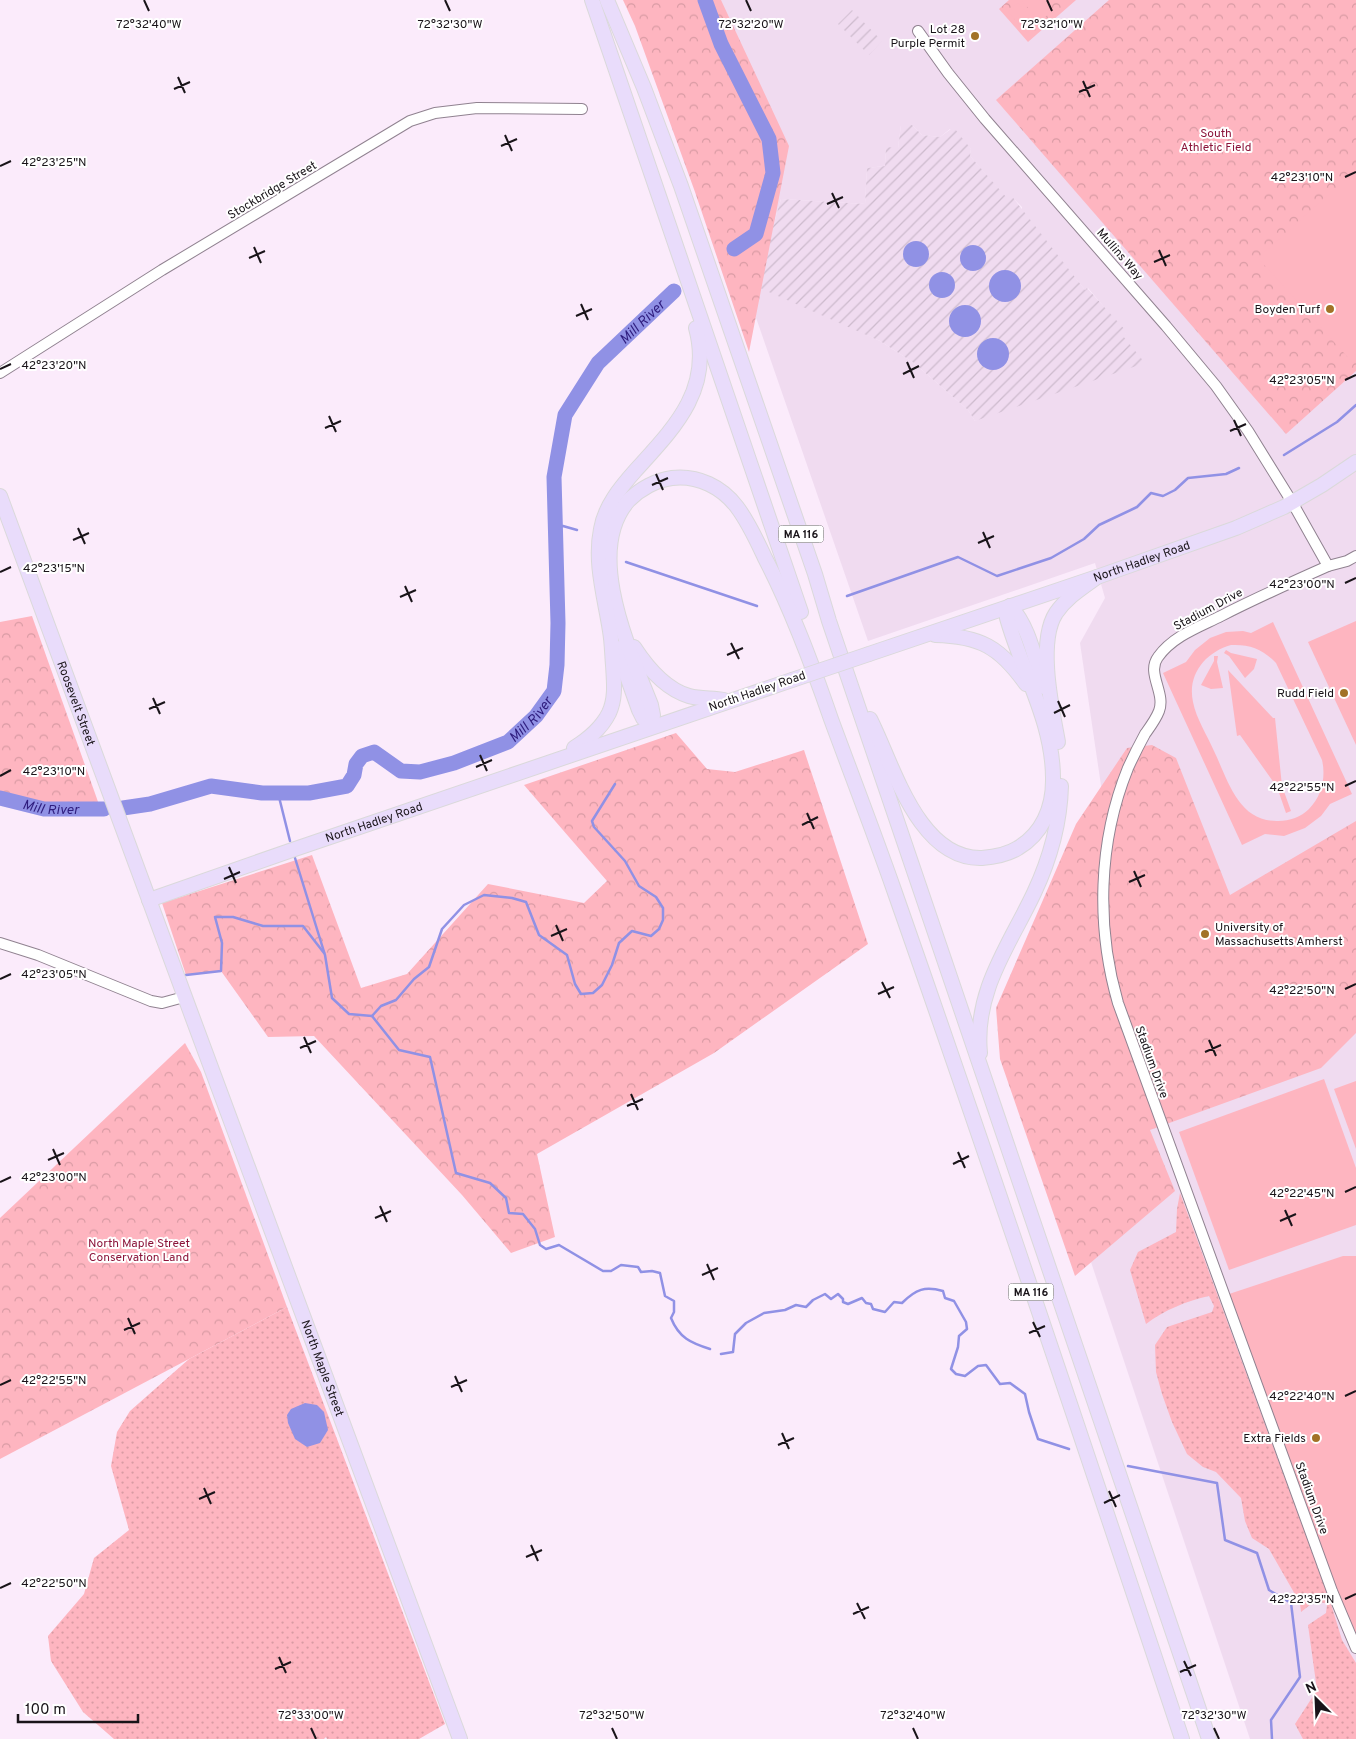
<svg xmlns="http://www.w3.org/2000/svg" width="1356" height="1739" viewBox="0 0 1356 1739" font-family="Overpass,sans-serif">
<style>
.built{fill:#f0dbf0;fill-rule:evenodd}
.industrial{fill:url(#industrial-furrows)}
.grass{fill:url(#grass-dots)}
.forest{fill:url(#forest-crowns)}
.pitch{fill:#feb5c0;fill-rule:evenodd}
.water{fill:#9091e5}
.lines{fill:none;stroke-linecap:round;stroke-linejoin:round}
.stream{stroke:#9091e5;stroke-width:2.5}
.river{stroke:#9091e5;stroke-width:15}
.minor-casing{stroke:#908290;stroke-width:12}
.major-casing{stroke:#dad9da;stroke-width:16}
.minor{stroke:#fff;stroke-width:10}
.major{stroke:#e9dcfb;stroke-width:14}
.major-bridge-casing{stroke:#dad9da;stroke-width:16;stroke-linecap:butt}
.major-bridge{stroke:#e9dcfb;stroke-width:14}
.ticks{fill:none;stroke:#191419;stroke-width:2}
.poi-dot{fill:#a27226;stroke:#fff;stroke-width:2}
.labels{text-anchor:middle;stroke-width:4;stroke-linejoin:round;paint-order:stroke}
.shield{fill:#fff;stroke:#5e5a5e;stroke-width:1}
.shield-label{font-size:11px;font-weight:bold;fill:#191419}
.poi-label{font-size:12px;fill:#191419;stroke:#fff;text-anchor:end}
.park-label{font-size:12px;fill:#8b143a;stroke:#fff}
.street-label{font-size:12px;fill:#191419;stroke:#fff}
.water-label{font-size:14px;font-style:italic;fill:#2f1d7e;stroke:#fff}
.ticks-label{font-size:12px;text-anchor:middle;fill:#191419;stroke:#fff;stroke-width:4;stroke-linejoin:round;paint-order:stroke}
</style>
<defs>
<pattern id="industrial-furrows" width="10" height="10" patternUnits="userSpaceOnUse" patternTransform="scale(1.25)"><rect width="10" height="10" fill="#f0dbf0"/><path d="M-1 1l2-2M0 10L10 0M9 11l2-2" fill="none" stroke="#cdbbcd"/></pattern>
<pattern id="grass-dots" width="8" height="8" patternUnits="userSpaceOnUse" patternTransform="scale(1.25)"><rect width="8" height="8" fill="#feb5c0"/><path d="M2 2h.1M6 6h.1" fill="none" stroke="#d99ba4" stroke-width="1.8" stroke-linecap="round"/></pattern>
<pattern id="forest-crowns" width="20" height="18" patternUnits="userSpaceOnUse" patternTransform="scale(1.25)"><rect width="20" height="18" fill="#feb5c0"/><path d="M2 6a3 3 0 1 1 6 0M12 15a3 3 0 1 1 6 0" fill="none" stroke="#d99ba4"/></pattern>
</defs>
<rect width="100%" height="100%" fill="#fbebfb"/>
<!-- built -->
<path class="built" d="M646,0H1356V1739H1250L1021,1052L1103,799L1080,643L1105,598L1095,563L868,641ZM901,125H912L922,135L940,137L950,129L971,149L970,156L1007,199L1011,196L1022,207V211L1085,290L1088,288L1126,333L975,421L968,410L914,363L880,341L850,327L768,243L781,199L865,204L867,168L885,166L886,148H898Z"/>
<!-- industrial -->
<g class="industrial">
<polygon points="852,10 882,41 869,55 838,24"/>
<polygon points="901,125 912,125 922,135 940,137 951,129 955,129 971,149 970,156 1007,198 1011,195 1085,290 1087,288 1127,332 1123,336 1145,363 975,421 968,410 914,363 880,341 760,288 768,243 781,199 865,204 867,168 885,166 886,147 898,148"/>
</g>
<!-- grass -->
<g class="grass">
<path d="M1180,1193L1331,1604L1342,1640L1356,1663V1739H1303L1295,1724L1317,1690L1308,1625L1326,1613L1327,1605L1329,1604L1315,1601L1301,1612L1300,1603L1269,1549L1252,1538L1245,1521L1241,1498L1216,1472L1203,1467L1187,1454L1172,1422L1162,1394L1156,1372L1155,1345L1167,1327L1212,1312L1214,1306L1209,1296C1187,1301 1164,1310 1146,1324L1130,1270L1138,1252L1176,1232L1177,1209Z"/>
<polygon points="287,1307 445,1724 419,1739 327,1739 326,1737 324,1739 114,1739 83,1712 51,1661 48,1636 84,1594 94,1558 129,1530 111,1466 117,1432 130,1411 189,1359"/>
</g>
<!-- forest -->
<g class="forest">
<polygon points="623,0 721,0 789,146 749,352 695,192 635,26"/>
<polygon points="1009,0 1076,0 1028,42 999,9"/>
<polygon points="1109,0 1356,0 1356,371 1286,434 996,100"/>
<polygon points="32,616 102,813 65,815 0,802 0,622"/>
<polygon points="676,733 707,769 735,772 804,750 868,944 714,1053 537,1154 555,1237 511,1253 462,1195 314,1036 268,1037 221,971 186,975 162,903 312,855 361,988 407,974 488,884 584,903 607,881 524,785"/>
<polygon points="1152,745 1176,758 1230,895 1356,821 1356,1033 1321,1068 1150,1130 1175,1191 1075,1276 1000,1059 996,1008 1076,824 1127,748"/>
<polygon points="185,1043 201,1072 287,1307 0,1459 0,1218"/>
</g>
<!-- pitch -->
<g class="pitch">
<polygon points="1021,0 1039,0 1050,13 1040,21"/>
<polygon points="1018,3 1037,24 1027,33 1008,12"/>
<polygon points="1356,170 1356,360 1353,363 1258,258"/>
<polygon points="1356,621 1356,745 1308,642"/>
<path d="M1273,622L1352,794L1330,804L1321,816L1305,828L1284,836L1265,834L1242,845L1163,673L1186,662L1195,650L1210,638L1226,632L1243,631L1251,633ZM1231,645C1249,644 1263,649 1276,663L1322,760C1326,777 1322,796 1309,809C1301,817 1290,821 1278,821C1238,822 1228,780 1214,751C1207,735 1196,718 1193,702C1187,674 1206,652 1231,645Z"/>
<polygon points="1226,650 1231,653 1257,659 1254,669 1245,678 1229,656 1224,653"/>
<polygon points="1214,656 1218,656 1217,662 1223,688 1211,689 1201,685 1214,661"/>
<polygon points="1228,670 1273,718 1275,718 1282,786 1291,811 1286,813 1277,787 1240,735 1237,736"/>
<polygon points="1324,1079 1356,1168 1356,1225 1229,1270 1179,1132"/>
<polygon points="1356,1081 1356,1149 1334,1089"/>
<polygon points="1343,1256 1356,1256 1356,1641 1223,1296"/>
</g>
<!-- water -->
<g class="water">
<circle cx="916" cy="254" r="13"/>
<circle cx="973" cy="258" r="13"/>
<circle cx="1005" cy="286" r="16"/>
<circle cx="942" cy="285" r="13"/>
<circle cx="965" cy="321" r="16"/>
<circle cx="993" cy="354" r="16"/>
<polygon points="305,1403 317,1405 324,1412 328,1430 320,1443 307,1447 295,1439 288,1423 287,1415 291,1409"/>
</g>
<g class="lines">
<!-- stream -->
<g class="stream">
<polyline points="1284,455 1337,422 1356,405"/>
<polyline points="555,528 563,526 577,530"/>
<polyline points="626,562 757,606"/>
<polyline points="847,596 958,557 997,576 1051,558 1084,539 1099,525 1137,507 1151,493 1163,496 1175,490 1188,478 1226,474 1239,468"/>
<polyline points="278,793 290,841"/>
<path d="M295,858L325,955L332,998L349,1014L372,1016L399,1050L430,1057L456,1173L490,1183L506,1198L509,1213L523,1214L535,1229L540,1245L546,1249L559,1245L603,1271H611L621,1265L638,1267L641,1272L652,1271L660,1273L665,1296L674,1301V1312L671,1318C679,1338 691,1343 710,1349"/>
<polyline points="186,975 221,971 222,943 215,917 233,917 263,926 303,926 324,953"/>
<polyline points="372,1016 381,1006 396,1000 414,979 429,967 442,929 464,905 484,895 512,898 526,902 539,935 567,955 575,984 581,994 593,993 602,985 612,965 619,943 632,931 651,936 659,929 663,920 663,908 656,897 639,886 625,861 594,827 592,821 615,784"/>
<path d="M721,1354L733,1352L735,1334L746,1323L764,1313L785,1310L796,1305L806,1307L813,1300L825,1294L831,1299L838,1294L843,1299V1302L848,1304L862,1298L866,1303L871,1304L873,1309L885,1312L894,1302L902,1303C916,1289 925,1286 943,1291L945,1298L954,1301L966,1322L967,1329L959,1336L958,1347L951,1369L956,1374L965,1376L978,1366L986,1365L1000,1384L1010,1383L1025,1394L1029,1412L1038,1439L1069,1449"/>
<polyline points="1128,1466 1217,1483 1225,1540 1257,1553 1269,1590 1291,1603 1300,1677 1271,1720 1272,1739"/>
</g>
<!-- river -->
<g class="river">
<polyline points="705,0 721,44 769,139 773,173 756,234 734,249"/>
<path id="s1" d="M0,798L44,809H104"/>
<path id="s2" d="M123,808L150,804L211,786L262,793H309L347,786L354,775L356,764L362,756L374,752L401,771L420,772L454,763L508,742L536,716L554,691L557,665L558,623L554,477L565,415L598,363L674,291"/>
</g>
<!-- minor casing -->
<g class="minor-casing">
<g id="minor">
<polyline points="918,31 948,73 985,119 1166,326 1216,386 1248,431 1292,502 1328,566"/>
<polyline points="0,373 162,270 410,121 435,113 477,108 582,109"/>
<path d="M1356,556L1347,561L1328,566C1292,582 1256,598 1221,616C1199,627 1173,636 1158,657C1146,673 1166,693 1159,711C1156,719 1150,727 1145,734C1139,745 1133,757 1128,768C1098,842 1096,927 1118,1003L1332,1591L1356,1648"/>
<polyline points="0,943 38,955 151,1001 162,1003 184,997"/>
</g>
</g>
<!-- major casing -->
<g class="major-casing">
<g id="major">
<polyline points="592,0 801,612"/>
<path d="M607,0L644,88L681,186L815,574L829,621C954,994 1083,1366 1209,1739"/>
<path id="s3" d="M0,496C152,911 307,1324 460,1739"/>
<path d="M1010,606C1030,627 1035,661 1044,687"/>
<path d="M935,635C980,636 1000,647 1026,684"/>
<path d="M634,647C647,667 665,689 689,696C700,699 713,698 724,700"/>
<polyline points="617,648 639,710 643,718 651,727"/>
<path id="s4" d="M869,654L1097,577L1236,528L1284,507L1322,485L1356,462"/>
<path d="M870,719C893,764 918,860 982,858C995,857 1007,855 1018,848C1042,834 1053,808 1053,781C1054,723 1022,672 1007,618L1010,606"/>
<path d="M651,727L653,715L651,705C630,651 583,551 629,500C640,489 656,480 672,478C698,475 722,487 737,507C749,523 757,541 765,558C792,610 812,664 831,719C852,776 874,833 894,890C993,1172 1088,1456 1182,1739"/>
<path d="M1058,742C1052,709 1037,642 1056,613C1067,597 1082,588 1097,577"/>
<path d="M574,748C588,739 601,729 609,713C616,698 614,682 613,665C612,654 612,642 610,631C605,598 594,563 601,529C605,506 620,488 635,471C673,429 713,390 696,328"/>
<path id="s5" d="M149,900L295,849L792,680"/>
<path d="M980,1053C974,991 1009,946 1034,893C1050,859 1060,824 1061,786"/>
</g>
</g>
<!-- minor -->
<use href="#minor" class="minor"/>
<!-- major -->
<use href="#major" class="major"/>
<!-- major-bridge casing -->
<g class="major-bridge-casing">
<polyline id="major-bridge" points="792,680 869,654"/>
</g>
<!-- major-bridge -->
<use href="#major-bridge" class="major-bridge"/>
</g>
<!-- ticks -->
<path class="ticks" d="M144,0L149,11M445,0L450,11M746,0L751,11M1047,0L1052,11M178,77L185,93M1083,81L1090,97M174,89L190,82M1079,92L1095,85M505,135L512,151M501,146L517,139M0,166L11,161M1345,177L1356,172M832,193L839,208M827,204L843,197M254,247L261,263M1159,250L1166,266M249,258L265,251M1154,262L1170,255M581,304L588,320M576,316L592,309M907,362L914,378M0,369L11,364M903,374L919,366M1345,380L1356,375M329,416L336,432M1234,420L1241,436M325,428L341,421M1230,431L1246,424M656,474L663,490M652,485L668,478M78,528L85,544M983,532L990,548M73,540L89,533M978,543L994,536M0,572L11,567M1345,583L1356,578M405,586L412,602M400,597L416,590M731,643L739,659M727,655L743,648M153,698L160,714M1058,701L1065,717M149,709L165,702M1054,713L1070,705M480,755L487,771M476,767L492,760M0,776L11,770M1345,786L1356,781M807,813L814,829M802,825L818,817M229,867L236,883M1134,871L1141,887M224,879L240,872M1129,882L1145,875M556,925L563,941M551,936L567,929M0,979L11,974M882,982L890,998M1345,989L1356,984M878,994L894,987M304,1037L311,1053M1209,1040L1216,1056M300,1048L316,1041M1205,1052L1221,1045M631,1094L638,1110M627,1106L643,1099M53,1149L60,1165M958,1152L965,1168M48,1160L64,1153M953,1164L969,1156M0,1182L11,1177M1345,1192L1356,1187M380,1206L387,1222M1285,1210L1292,1226M375,1218L391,1211M1280,1221L1296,1214M707,1264L714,1280M702,1275L718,1268M128,1318L135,1334M1033,1322L1040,1337M124,1330L140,1323M1029,1333L1045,1326M455,1376L462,1392M0,1385L11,1380M451,1387L467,1380M1345,1396L1356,1391M782,1433L789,1449M778,1445L794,1438M204,1488L211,1504M1109,1491L1116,1507M199,1499L215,1492M1104,1503L1120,1495M531,1545L538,1561M526,1557L542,1550M0,1588L11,1583M1345,1599L1356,1594M857,1603L865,1619M853,1614L869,1607M279,1657L286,1673M1184,1661L1191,1676M275,1669L291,1662M1180,1672L1196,1665M311,1728L316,1739M612,1728L617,1739M913,1728L918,1739M1214,1728L1219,1739"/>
<!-- markers -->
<g class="poi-dot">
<circle cx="975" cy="36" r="5"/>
<circle cx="1330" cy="309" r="5"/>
<circle cx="1344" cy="693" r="5"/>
<circle cx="1205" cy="934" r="5"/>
<circle cx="1316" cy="1438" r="5"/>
</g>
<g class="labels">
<!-- shield labels -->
<g class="shield">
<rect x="778.5" y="525.5" width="45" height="17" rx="4"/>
<rect x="1008.5" y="1283.5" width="45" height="17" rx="4"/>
</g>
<g class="shield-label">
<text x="801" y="538">MA 116</text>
<text x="1031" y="1296">MA 116</text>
</g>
<!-- poi labels -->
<g class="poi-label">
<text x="965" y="33">Lot 28<tspan x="965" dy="14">Purple Permit</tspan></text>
<text x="1320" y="313">Boyden Turf</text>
<text x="1334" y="697">Rudd Field</text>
<text x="1215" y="931" text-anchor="start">University of<tspan x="1215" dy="14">Massachusetts Amherst</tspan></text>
<text x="1306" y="1442">Extra Fields</text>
</g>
<!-- park labels -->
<g class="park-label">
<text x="1216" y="137">South<tspan x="1216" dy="14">Athletic Field</tspan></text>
<text x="139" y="1247">North Maple Street<tspan x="139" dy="14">Conservation Land</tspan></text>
</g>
<!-- street labels -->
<g class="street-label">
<text transform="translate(272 190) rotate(-31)" y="4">Stockbridge Street</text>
<text transform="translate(1120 254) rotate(49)" y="4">Mullins Way</text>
<text dy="4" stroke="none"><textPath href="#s4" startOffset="288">North Hadley Road</textPath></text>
<text transform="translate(1208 609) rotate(-28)" y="4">Stadium Drive</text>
<text transform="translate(757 691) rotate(-19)" y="4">North Hadley Road</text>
<text dy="4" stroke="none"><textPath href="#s3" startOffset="221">Roosevelt Street</textPath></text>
<text dy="4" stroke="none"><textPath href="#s5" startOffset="238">North Hadley Road</textPath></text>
<text transform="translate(1152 1062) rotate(70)" y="4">Stadium Drive</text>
<text dy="4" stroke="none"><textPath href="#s3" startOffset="930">North Maple Street</textPath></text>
<text transform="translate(1312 1498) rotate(70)" y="4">Stadium Drive</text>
</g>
<!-- water labels -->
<g class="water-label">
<text dy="5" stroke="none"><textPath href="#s2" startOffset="888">Mill River</textPath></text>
<text dy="5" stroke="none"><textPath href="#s2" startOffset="452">Mill River</textPath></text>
<text dy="5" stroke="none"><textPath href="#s1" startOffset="52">Mill River</textPath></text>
</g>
</g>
<g class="ticks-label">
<text x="1052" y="28">72°32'10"W</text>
<text x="149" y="28">72°32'40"W</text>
<text x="450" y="28">72°32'30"W</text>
<text x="751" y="28">72°32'20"W</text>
<text x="54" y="166">42°23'25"N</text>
<text x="1302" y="181">42°23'10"N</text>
<text x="54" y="369">42°23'20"N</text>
<text x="1302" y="384">42°23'05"N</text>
<text x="54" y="572">42°23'15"N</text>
<text x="1302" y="588">42°23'00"N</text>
<text x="54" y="775">42°23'10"N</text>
<text x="1302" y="791">42°22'55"N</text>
<text x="54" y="978">42°23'05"N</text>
<text x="1302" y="994">42°22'50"N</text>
<text x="54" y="1181">42°23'00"N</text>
<text x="1302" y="1197">42°22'45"N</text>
<text x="54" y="1384">42°22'55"N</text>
<text x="1302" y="1400">42°22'40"N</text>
<text x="54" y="1587">42°22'50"N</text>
<text x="1302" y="1603">42°22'35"N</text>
<text x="311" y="1719">72°33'00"W</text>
<text x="612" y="1719">72°32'50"W</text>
<text x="913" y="1719">72°32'40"W</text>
<text x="1214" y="1719">72°32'30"W</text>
</g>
<!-- north arrow -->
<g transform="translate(1316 1699) rotate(336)" stroke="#ffffff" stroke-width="4" paint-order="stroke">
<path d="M0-4L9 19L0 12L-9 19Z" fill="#191419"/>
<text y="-8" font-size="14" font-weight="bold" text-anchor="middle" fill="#191419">N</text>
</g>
<!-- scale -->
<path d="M18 1714v8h120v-8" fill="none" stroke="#191419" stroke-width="2.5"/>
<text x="25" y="1714" font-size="15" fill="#191419" stroke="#ffffff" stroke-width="4" paint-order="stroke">100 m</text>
</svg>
